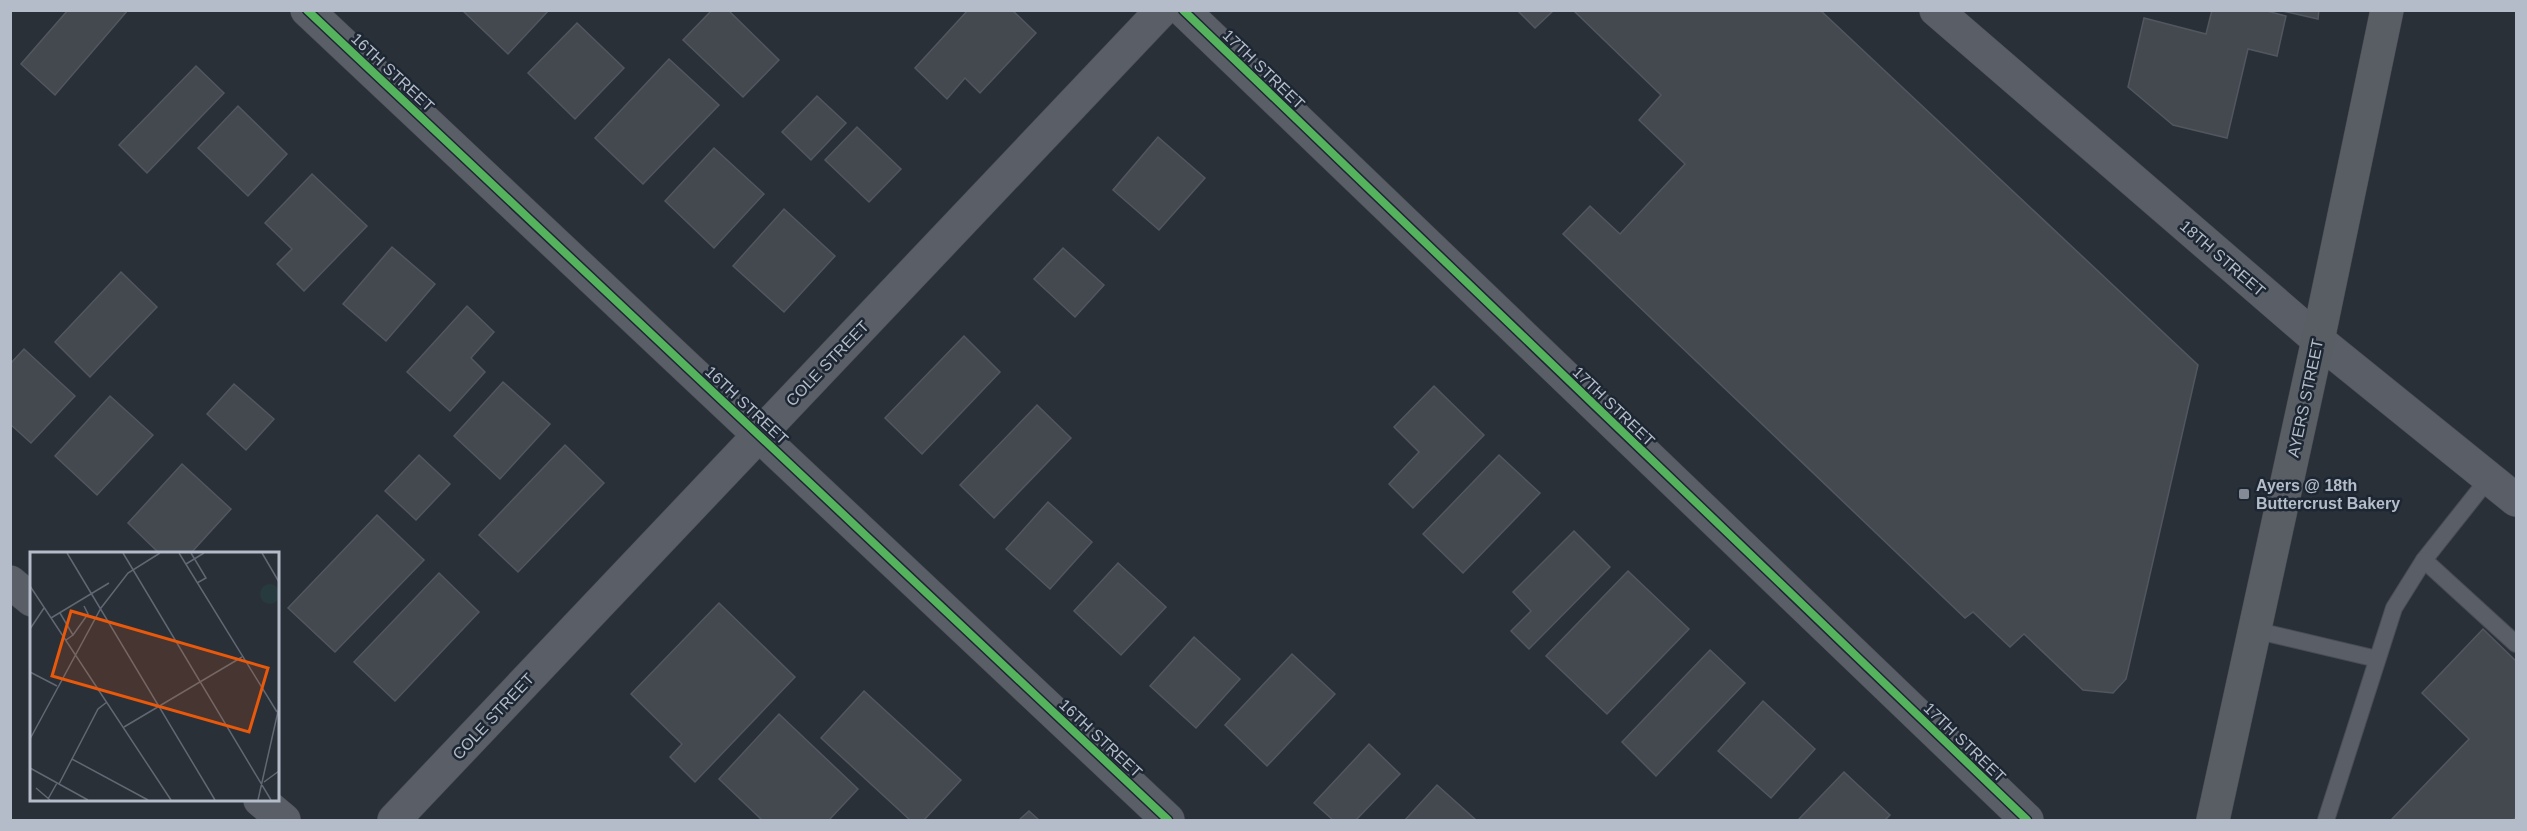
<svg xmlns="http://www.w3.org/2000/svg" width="2527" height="831" viewBox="0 0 2527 831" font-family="Helvetica,sans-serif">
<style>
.building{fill:#444950;stroke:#52575f;stroke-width:1.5}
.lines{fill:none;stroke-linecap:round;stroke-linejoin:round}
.service-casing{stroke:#484c53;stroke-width:18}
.minor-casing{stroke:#484c53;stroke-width:34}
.secondary-casing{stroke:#484c53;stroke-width:34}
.service{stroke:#5a5e66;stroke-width:16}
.minor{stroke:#5a5e66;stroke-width:33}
.secondary{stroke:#595d64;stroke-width:33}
.cycleway-casing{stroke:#1d2633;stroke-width:11}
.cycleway{stroke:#56b35d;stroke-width:8}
.poi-dot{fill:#848b96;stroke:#1d2633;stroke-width:2}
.labels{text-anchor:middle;stroke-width:5;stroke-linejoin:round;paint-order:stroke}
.street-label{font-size:16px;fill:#b4bcc9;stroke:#1d2633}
.poi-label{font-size:16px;font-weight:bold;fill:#b4bcc9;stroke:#1d2633;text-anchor:start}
.inset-road{fill:none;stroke:#616872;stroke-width:1.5}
.view{fill:#e8590c;fill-opacity:0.15;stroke:#e8590c;stroke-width:3}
.inset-edge{fill:none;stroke:#b4bcc9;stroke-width:3}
</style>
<rect width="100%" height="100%" fill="#2a3038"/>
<!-- building -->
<g class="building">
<polygon points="68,10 128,10 55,95 21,64"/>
<polygon points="462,10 549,10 508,54"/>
<polygon points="712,10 728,10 779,60 743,97 683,40"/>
<polygon points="968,10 1012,10 1036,33 980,93 965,78 947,99 915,68"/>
<polygon points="1517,10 1554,10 1535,28"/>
<polygon points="1573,10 1820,10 2198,365 2126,679 2113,693 2083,690 2024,634 2010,647 1973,612 1965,618 1563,234 1590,206 1620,234 1685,164 1639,120 1661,95"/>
<polygon points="2212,10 2263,10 2286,16 2277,56 2248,49 2227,138 2173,125 2128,87 2144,18 2206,34"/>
<polygon points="2278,10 2319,10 2318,19"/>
<polygon points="577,23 624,68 575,119 528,73"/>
<polygon points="669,59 719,105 643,184 595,138"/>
<polygon points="196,66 224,93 147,173 119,145"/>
<polygon points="817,96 846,123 811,160 782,132"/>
<polygon points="238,106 287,154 248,196 198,148"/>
<polygon points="857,127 901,169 869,202 825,160"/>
<polygon points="1158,137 1205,178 1159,230 1113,190"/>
<polygon points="714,148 764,194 714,248 665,201"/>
<polygon points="312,174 367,226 304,291 277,264 292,249 265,223"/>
<polygon points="784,209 835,256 784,312 733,266"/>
<polygon points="392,247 435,284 386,341 343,304"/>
<polygon points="1063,248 1104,285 1075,317 1034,279"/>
<polygon points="121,272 157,307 90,377 55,342"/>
<polygon points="467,306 494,332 471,358 485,372 450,411 407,372"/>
<polygon points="964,336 1000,372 922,454 885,418"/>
<polygon points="24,349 75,396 31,443 10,424 10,364"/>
<polygon points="503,382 550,424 500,479 454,436"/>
<polygon points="234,384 274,419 246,450 207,414"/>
<polygon points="1434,386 1484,435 1413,508 1389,484 1419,452 1394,427"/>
<polygon points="110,396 153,435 97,495 55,456"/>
<polygon points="1037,405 1071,438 994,518 960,485"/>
<polygon points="565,445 604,483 518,572 479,535"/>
<polygon points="419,455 450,484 416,520 385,491"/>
<polygon points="1499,455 1540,493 1463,573 1423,534"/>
<polygon points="182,464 231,509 190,554 160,554 128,523"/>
<polygon points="1048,502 1092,542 1050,589 1006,549"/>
<polygon points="377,515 424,560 335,652 288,608"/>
<polygon points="1574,531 1610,567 1529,649 1511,631 1531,611 1513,592"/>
<polygon points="1118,563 1166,607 1121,655 1074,611"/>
<polygon points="1628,571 1689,629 1607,714 1546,656"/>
<polygon points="439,573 479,612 395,701 354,662"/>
<polygon points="719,603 795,677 695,782 670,757 682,744 631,694"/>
<polygon points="2483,629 2516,661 2516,817 2513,820 2391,820 2469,739 2422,693"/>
<polygon points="1194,637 1240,679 1196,728 1150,686"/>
<polygon points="1710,650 1745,683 1656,776 1622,742"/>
<polygon points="1292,654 1335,694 1267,766 1225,725"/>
<polygon points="864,691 961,780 924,820 910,820 821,738"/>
<polygon points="1763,701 1815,749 1771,798 1718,751"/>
<polygon points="779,714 858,789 829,820 762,820 719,779"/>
<polygon points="1369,744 1400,774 1356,820 1333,820 1314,803"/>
<polygon points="1844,772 1890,815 1885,820 1798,820"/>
<polygon points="1437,785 1476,820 1405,820"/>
<polygon points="1029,811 1039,820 1019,820"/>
</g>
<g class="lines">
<!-- service casing -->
<g class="service-casing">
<g id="service">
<polyline points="2489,478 2424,560 2516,644"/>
<polyline points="2254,630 2377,659"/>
<polyline points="2326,820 2394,608 2424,560"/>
</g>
</g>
<!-- minor casing -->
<g class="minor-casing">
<g id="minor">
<polyline points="307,10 1168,820"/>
<polyline points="1183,10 2027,820"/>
<polyline points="1936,10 2318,340 2516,500"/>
<polyline points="10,582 32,600"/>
<polyline points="260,800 284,820"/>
<polyline points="394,820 1162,10"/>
</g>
</g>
<!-- secondary casing -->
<g class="secondary-casing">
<polyline id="secondary" points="2213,820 2318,340 2387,10"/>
</g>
<!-- service -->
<use href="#service" class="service"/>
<!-- minor -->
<use href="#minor" class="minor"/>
<!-- secondary -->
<use href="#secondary" class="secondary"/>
<!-- cycleway casing -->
<g class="cycleway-casing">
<g id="cycleway">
<polyline points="307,10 1168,820"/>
<polyline points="1183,10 2027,820"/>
</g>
</g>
<!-- cycleway -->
<use href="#cycleway" class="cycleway"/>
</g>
<!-- markers -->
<rect class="poi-dot" x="2238" y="488" width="12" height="12" rx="3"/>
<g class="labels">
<!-- street labels -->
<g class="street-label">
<text transform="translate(1264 69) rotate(44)" y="6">17TH STREET</text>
<text transform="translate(393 72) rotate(43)" y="6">16TH STREET</text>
<text transform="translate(2223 258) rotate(41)" y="6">18TH STREET</text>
<text transform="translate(827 363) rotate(-46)" y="6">COLE STREET</text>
<text transform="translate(2305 398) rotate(-78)" y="6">AYERS STREET</text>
<text transform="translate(747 405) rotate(43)" y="6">16TH STREET</text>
<text transform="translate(1614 406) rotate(44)" y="6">17TH STREET</text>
<text transform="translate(493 716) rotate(-47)" y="6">COLE STREET</text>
<text transform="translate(1101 738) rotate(43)" y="6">16TH STREET</text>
<text transform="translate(1965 742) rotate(44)" y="6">17TH STREET</text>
</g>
<!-- poi labels -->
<g class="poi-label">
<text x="2256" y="491">Ayers @ 18th<tspan x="2256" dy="18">Buttercrust Bakery</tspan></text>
</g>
</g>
<!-- overview -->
<g transform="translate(30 552)">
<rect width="249" height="249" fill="#2a3038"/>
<path d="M230 42a10 10 0 1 1 20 0a10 10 0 1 1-20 0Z" fill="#273a3e"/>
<path class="inset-road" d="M37,1L185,248M93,1L241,248M149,1L247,160M161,1L176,26L167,31M232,1L249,30M156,12L174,1M0,34L141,248M30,61L43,83L36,88M21,66L79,31M0,77L14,56M43,83L58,62L54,54M0,120L27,134M94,175L212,105M0,187L71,56L98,21L130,1M42,207L68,157L77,150M0,216L58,248M234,230L249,219M29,232L42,207L118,248M6,236L20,248M18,247L27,231M228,248L249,155"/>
<path class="view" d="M41,59L238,116L219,180L22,124Z"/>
<rect width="249" height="249" class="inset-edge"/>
</g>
<!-- border -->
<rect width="2527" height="831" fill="none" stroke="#b4bcc9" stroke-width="24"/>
</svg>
